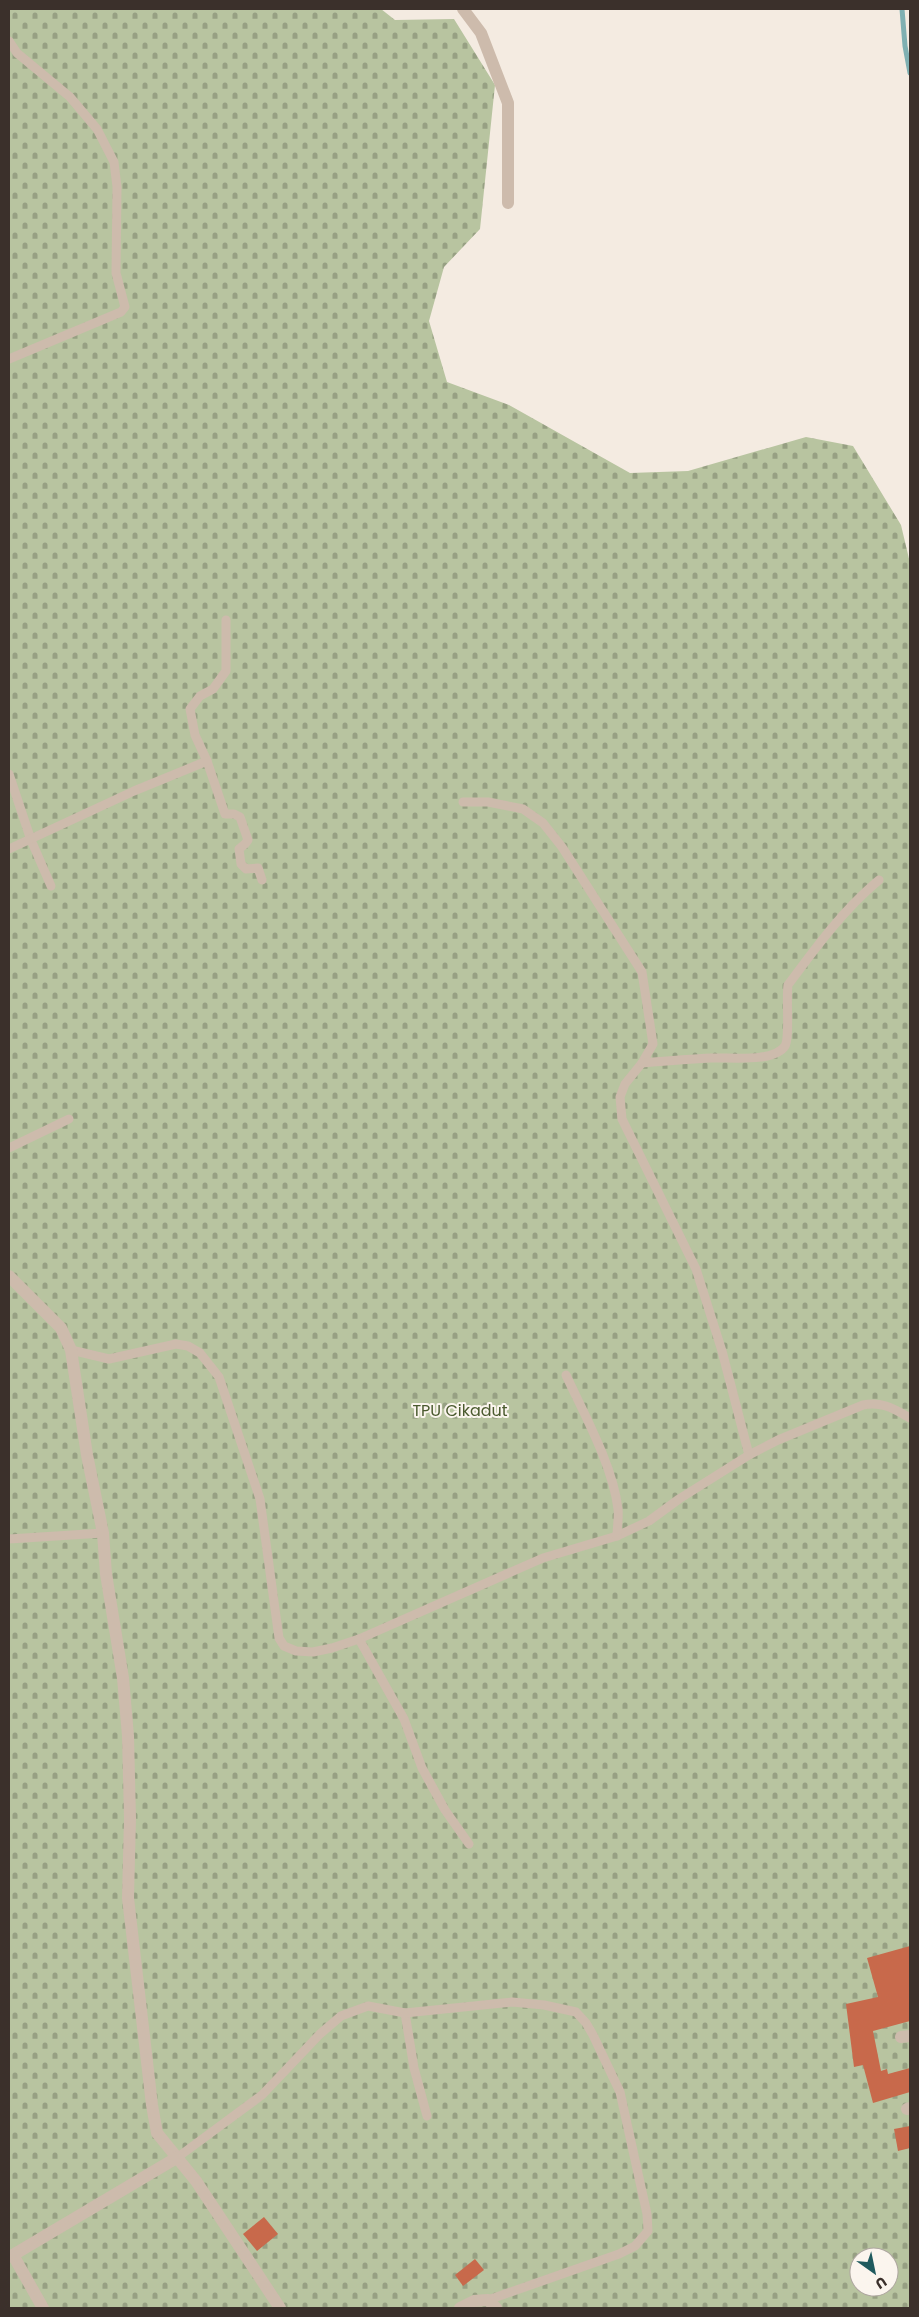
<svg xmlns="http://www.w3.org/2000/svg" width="919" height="2317" viewBox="0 0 919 2317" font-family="Poppins,sans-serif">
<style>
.cemetery{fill:url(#cemetery-stones);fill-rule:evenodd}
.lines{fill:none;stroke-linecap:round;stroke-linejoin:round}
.stream{stroke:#7fb0b2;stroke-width:5}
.building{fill:#c8694b}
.service{stroke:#cdbbac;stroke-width:9}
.minor{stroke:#cdbbac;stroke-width:12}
.labels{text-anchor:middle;stroke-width:4;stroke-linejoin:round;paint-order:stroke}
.park-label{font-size:16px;fill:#4a5a2e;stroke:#fbf5ee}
</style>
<defs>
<pattern id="cemetery-stones" width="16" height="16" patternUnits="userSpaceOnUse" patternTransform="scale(1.25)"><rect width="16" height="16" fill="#b8c4a0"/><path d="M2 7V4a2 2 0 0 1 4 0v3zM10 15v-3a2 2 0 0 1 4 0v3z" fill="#97a083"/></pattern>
</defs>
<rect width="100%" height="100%" fill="#f4ebe1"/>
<!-- cemetery -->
<path class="cemetery" d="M9,9H381L395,20L454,19L495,85L480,229L444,267L429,321L447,382L509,405L630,473L688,471L806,437L853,446L901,525L910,563V2308H9ZM859,2257H889V2287H859Z"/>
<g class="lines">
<!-- stream -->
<polyline class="stream" points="902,9 905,46 910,73"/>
</g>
<!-- building -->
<g class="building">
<polygon points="910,1946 910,2021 873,2031 881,2071 887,2069 888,2074 910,2068 910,2092 873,2103 863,2065 854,2067 846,2004 878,1997 867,1958"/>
<polygon points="910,2126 910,2148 898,2151 894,2129"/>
<polygon points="264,2217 278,2234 257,2251 243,2234"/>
<polygon points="475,2259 484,2270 463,2286 455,2275"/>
</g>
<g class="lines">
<!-- service -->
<g class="service">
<polyline points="9,41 17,53 70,97 97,129 114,162 117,187 116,273 125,307 121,312 9,359"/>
<polyline points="207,761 195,735 190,709 200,696 213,689 226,671 226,620"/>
<polyline points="9,774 31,840 51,886"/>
<polyline points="463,802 488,802 523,809 543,823 562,847 642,972 653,1044 642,1063 625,1084 620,1097 622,1119 696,1269 722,1351 749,1455"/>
<polyline points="9,849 134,791 207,761 225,814 234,814 240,817 248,840 245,844 239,849 241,864 246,869 258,868 262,880"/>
<path d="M642,1063C665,1061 688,1059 711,1058C729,1057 774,1063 785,1046C790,1038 786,998 788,985C816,947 843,910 879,880"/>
<polyline points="9,1148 69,1119"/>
<path d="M71,1350L109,1359L176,1344L188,1346L200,1353L219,1377L260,1499L279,1638L284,1646L296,1651L313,1652L332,1648L359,1639L543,1558L617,1536L649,1521L679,1499L749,1455L778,1440L863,1405C882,1401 894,1409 910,1418"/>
<path d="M566,1375C584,1414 613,1466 618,1509C619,1518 617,1528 617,1536"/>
<polyline points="9,1539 103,1533"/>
<polyline points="359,1639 404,1719 422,1768 445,1810 469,1844"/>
<polyline points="405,2013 414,2068 427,2116"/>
<polyline points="178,2157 262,2095 320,2034 341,2016 368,2006 405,2013 512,2002 544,2005 576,2012 586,2023 593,2035 620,2092 647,2214 648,2231 635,2246 619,2254 488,2300"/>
</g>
<!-- minor -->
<g class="minor">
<polyline points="463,9 481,33 508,103 508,203"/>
<polyline points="9,1276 61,1328 71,1350 87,1455 103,1533 106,1574 123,1678 128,1736 130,1818 128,1898 152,2105 157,2133 196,2181 280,2308"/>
<polyline points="901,2037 910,2036"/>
<polyline points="907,2109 910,2108"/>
<polyline points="43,2308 13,2255 178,2157"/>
<polyline points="460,2308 474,2301 488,2300 496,2308"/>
</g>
</g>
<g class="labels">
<!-- park labels -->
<g class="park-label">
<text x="460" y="1416">TPU Cikadut</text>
</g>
</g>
<!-- border -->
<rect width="919" height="2317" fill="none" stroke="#3b302b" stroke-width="20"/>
<!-- north arrow -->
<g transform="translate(874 2272) rotate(147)"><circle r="24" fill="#fbf5ee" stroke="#aea6a0"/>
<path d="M0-4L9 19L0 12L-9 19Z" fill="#1f5a5e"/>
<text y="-8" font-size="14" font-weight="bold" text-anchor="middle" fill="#3b302b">U</text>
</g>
</svg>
